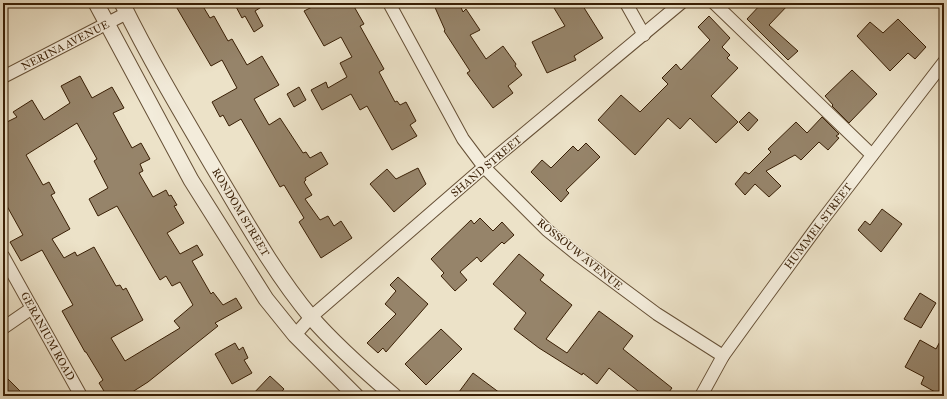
<svg xmlns="http://www.w3.org/2000/svg" width="947" height="399" viewBox="0 0 947 399" font-family="'IM FELL Great Primer',serif">
<style>
.building{fill:#96846a;stroke:#391f05;fill-rule:evenodd}
.lines{fill:none;stroke-linecap:round;stroke-linejoin:round}
.minor-casing{stroke:#665036;stroke-width:14}
.tertiary-casing{stroke:#665036;stroke-width:17}
.minor{stroke:#f3ecdb;stroke-width:12}
.tertiary{stroke:#f3ecdb;stroke-width:15}
.labels{text-anchor:middle;stroke-width:3;stroke-linejoin:round;paint-order:stroke}
.street-label{font-size:11px;fill:#391f05;stroke:#f3ecdb}
</style>
<rect width="100%" height="100%" fill="#ece2c8"/>
<filter id="stains"><feTurbulence type="fractalNoise" baseFrequency=".005" numOctaves="4"/><feColorMatrix values="0 0 0 0 .2 0 0 0 0 .09 0 0 0 0 .02 0 0 0 .5 -.17"/></filter>
<radialGradient id="worn" r=".72"><stop offset=".6" stop-color="#630" stop-opacity="0"/><stop offset="1" stop-color="#630" stop-opacity=".3"/></radialGradient>
<!-- building -->
<g class="building">
<polygon points="174,3 201,3 210,18 214,16 228,41 232,39 247,65 262,56 279,85 254,99 269,125 280,118 303,153 306,152 310,158 321,152 328,164 305,178 306,180 304,182 312,195 305,199 320,220 328,216 334,226 341,221 352,238 321,258 299,222 304,218 284,185 280,187 241,119 229,126 223,115 220,117 212,102 237,88 222,60 211,66"/>
<polygon points="234,3 268,3 255,11 263,26 254,32 245,16 242,18"/>
<polygon points="310,3 352,3 364,24 360,26 384,69 379,72 395,102 397,101 400,105 406,102 416,121 410,125 417,136 392,150 367,106 360,110 351,94 322,110 311,90 326,82 328,88 347,77 340,63 352,57 341,37 324,46 304,11 312,7"/>
<polygon points="433,3 459,3 463,12 466,9 480,30 470,35 486,59 503,46 516,64 515,66 522,75 508,86 513,93 493,108 467,73 470,71 444,31 445,30"/>
<polygon points="551,3 581,3 603,38 574,56 576,60 547,73 532,42 565,26"/>
<polygon points="762,3 790,3 769,25 798,51 788,60 747,19"/>
<polygon points="709,16 730,38 722,47 730,55 727,58 738,68 711,96 738,122 716,143 690,118 680,129 668,118 635,155 598,120 621,95 640,112 668,84 662,78 676,64 681,70 710,40 698,27"/>
<polygon points="898,19 926,47 915,59 908,53 890,71 857,36 870,22 883,33"/>
<polygon points="852,70 877,94 849,123 832,106 833,105 825,96"/>
<path d="M80,76L92,98L112,87L124,108L113,113L132,148L141,143L150,159L140,164L143,171L139,173L153,197L166,190L169,196L171,195L177,205L174,206L184,223L167,233L180,254L197,245L203,255L192,261L211,294L213,292L223,305L236,298L242,308L215,323L218,326L148,382L126,396H107L99,383L103,380L86,352H85L62,311L73,305L42,250L21,261L10,242L23,235L3,199V124L17,117L13,112L32,100L44,120L70,103L61,86ZM77,123L97,159L94,161L108,188L89,199L98,216L117,206L160,280L166,276L172,286L180,282L193,305L174,321L180,328L125,361L111,338L143,320L126,288L123,290L120,285L116,286L94,247L77,256L75,252L64,258L52,239L70,229L51,195L55,193L49,182L43,185L26,155Z"/>
<polygon points="299,87 306,100 294,107 287,94"/>
<polygon points="749,112 758,120 748,131 739,122"/>
<polygon points="822,117 839,134 836,136 839,138 828,150 819,142 801,160 795,155 766,171 781,186 769,197 755,184 745,195 735,184 745,172 749,174 771,152 768,149 796,122 807,133"/>
<polygon points="586,143 600,157 566,190 569,193 561,202 531,172 542,160 551,168 573,146 578,151"/>
<polygon points="418,168 426,184 394,212 370,184 387,169 396,179"/>
<polygon points="882,209 902,224 881,252 858,230 865,221 870,225"/>
<polygon points="480,218 493,231 502,222 514,235 504,244 502,242 481,262 477,257 460,272 467,280 455,291 441,276 444,273 431,259 471,220 474,224"/>
<polygon points="519,254 544,275 540,280 572,305 546,339 567,353 599,311 633,336 623,349 672,388 666,396 634,396 638,391 609,368 597,384 583,373 582,375 539,348 514,329 526,313 493,284"/>
<polygon points="398,277 428,304 386,352 383,348 378,353 367,343 396,314 385,304 396,291 390,285"/>
<polygon points="920,293 936,303 921,328 904,319"/>
<polygon points="441,329 462,349 426,385 405,364"/>
<polygon points="944,334 944,396 942,396 921,384 924,377 905,367 920,340 936,349"/>
<polygon points="235,343 239,350 243,347 248,358 244,360 252,373 232,384 215,354"/>
<polygon points="473,373 504,396 456,396"/>
<polygon points="3,374 25,396 3,396"/>
<polygon points="270,376 284,389 278,396 251,396"/>
</g>
<g class="lines">
<!-- minor casing -->
<g class="minor-casing">
<g id="minor">
<polyline points="389,3 463,139 484,167 547,230 579,256 657,314 723,356"/>
<polyline points="626,3 644,35"/>
<polyline points="714,3 872,155"/>
<polyline points="3,77 127,13"/>
<polyline points="3,256 81,396"/>
<polyline points="3,328 32,308"/>
<polyline points="295,335 311,317 484,167 681,3"/>
<polyline points="701,396 723,356 749,320 820,223 944,62"/>
</g>
</g>
<!-- tertiary casing -->
<g class="tertiary-casing">
<g id="tertiary">
<polyline points="96,3 191,180 266,299 295,335 356,396"/>
<path d="M122,3C152,64 187,122 221,180C249,227 276,275 311,317C335,345 366,372 394,396"/>
</g>
</g>
<!-- minor -->
<use href="#minor" class="minor"/>
<!-- tertiary -->
<use href="#tertiary" class="tertiary"/>
</g>
<g class="labels">
<!-- street labels -->
<g class="street-label">
<text transform="translate(65 45) rotate(-27)" y="4">NERINA AVENUE</text>
<text transform="translate(486 166) rotate(-40)" y="4">SHAND STREET</text>
<text transform="translate(241 212) rotate(59)" y="4">RONDOM STREET</text>
<text transform="translate(818 226) rotate(-53)" y="4">HUMMEL STREET</text>
<text transform="translate(580 254) rotate(39)" y="4">ROSSOUW AVENUE</text>
<text transform="translate(48 336) rotate(61)" y="4">GERANIUM ROAD</text>
</g>
</g>
<!-- margin -->
<rect width="947" height="399" fill="none" stroke="#ece2c8" stroke-width="16"/>
<rect x="4" y="4" width="939" height="391" fill="none" stroke="#391f05" stroke-width="2"/>
<rect x="8" y="8" width="931" height="383" fill="none" stroke="#391f05"/>
<rect width="100%" height="100%" filter="url(#stains)"/>
<rect width="100%" height="100%" fill="url(#worn)"/>
</svg>
